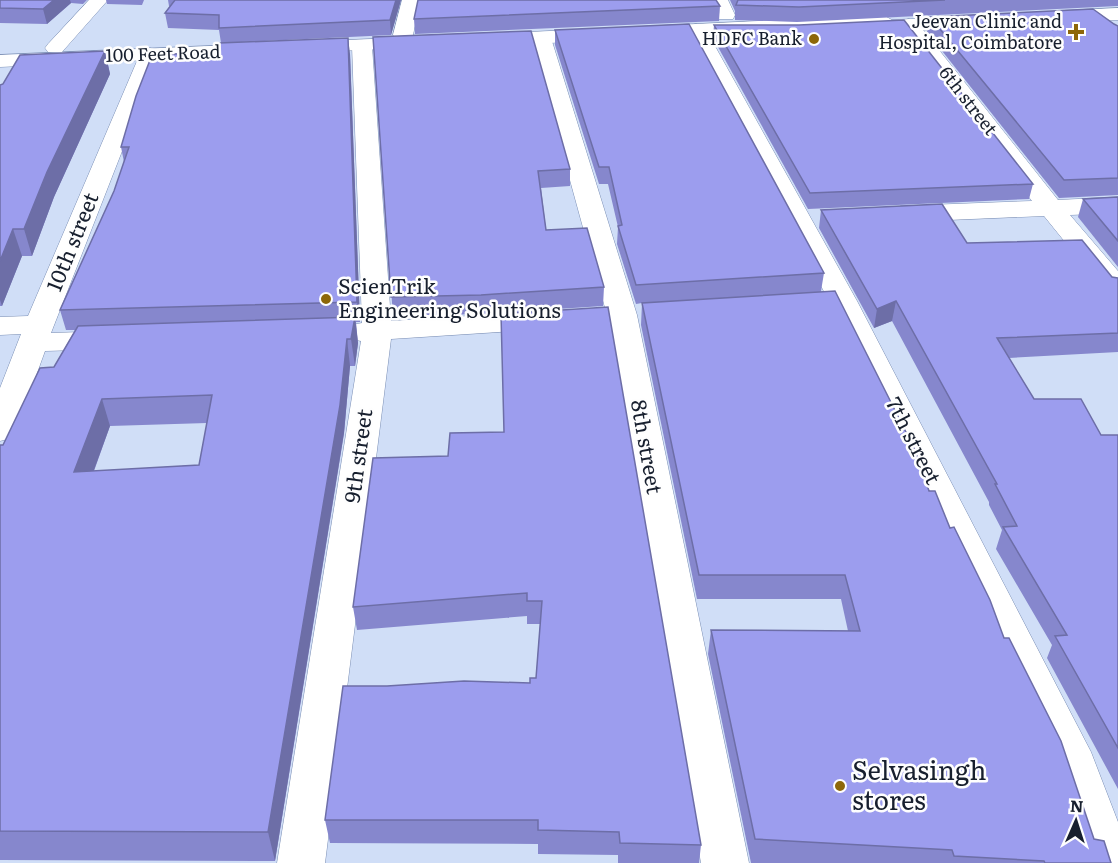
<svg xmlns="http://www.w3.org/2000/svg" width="1118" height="863" viewBox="0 0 1118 863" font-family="Literata,serif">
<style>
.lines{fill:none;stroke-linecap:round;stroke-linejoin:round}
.minor-casing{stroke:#7a8eb4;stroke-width:1}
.major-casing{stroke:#7a8eb4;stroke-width:1}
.minor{fill:#fff;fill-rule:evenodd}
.major{fill:#fff;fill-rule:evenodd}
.wall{fill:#8687cd;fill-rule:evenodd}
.shaded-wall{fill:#6d6ea7}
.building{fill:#9c9dee;stroke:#6d6ea7;stroke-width:1.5;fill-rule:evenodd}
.poi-dot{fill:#8d6709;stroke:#fefefe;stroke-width:2}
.labels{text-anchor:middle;stroke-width:5;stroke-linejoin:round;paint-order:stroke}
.far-poi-label{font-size:18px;fill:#171f2e;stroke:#fefefe;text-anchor:end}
.far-street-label{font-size:18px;fill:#171f2e;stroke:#fefefe}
.street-label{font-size:21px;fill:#171f2e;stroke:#fefefe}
.poi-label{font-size:21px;fill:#171f2e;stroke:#fefefe;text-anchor:start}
.near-poi-label{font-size:26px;fill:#171f2e;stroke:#fefefe;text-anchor:start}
</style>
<rect width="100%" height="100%" fill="#d0def7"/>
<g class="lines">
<!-- minor casing -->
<g class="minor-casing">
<g id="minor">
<polygon points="89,0 108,0 62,52 48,52 45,48 48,44"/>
<polygon points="402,0 420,0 413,35 410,39 396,39 393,35"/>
<polygon points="710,0 728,0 735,15 733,19 719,19"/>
<polygon points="909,19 916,21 1058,200 1118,197 1118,213 1070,215 1118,271 1118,297 1108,295 1044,216 901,222 892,219 888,214 892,209 901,206 1032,201 899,25 902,21"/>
<polygon points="696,24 703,26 706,30 857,301 1091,752 1118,822 1118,863 1085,863 1053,765 829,301 686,30 689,26"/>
<polygon points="541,32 548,34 551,38 637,315 749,863 701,863 607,315 531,38 534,34"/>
<polygon points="362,40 369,42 372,46 391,321 547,311 557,314 562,320 557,326 547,329 391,339 325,863 277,863 361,341 346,338 341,332 346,326 362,323 352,46 355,42"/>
<polygon points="150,48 157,50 160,54 51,333 112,331 123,334 127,340 123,346 112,349 45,351 16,431 12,438 0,441 0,388 21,334 0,335 0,317 28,316 140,54 143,50"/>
</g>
</g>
<!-- major casing -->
<g class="major-casing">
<g id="major">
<polygon points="1118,8 1118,20 1057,23 1050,21 1048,17 1050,13 1057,11"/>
<polygon points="883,15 892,20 972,16 979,18 981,22 979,26 972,28 862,33 853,28 488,46 481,44 478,40 481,36 488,34"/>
<polygon points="418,37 425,39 428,43 425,47 0,67 0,55"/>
</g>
</g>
<!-- minor -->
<use href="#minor" class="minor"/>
<!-- major -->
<use href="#major" class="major"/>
</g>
<!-- wall -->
<g class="wall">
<polygon points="0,0 87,0 83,4 71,3 47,24 0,23"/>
<polygon points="106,0 144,0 142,5 107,4"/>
<polygon points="168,0 401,0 391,35 221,43 219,30 168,28 165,13 170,6 169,6"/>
<polygon points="730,0 1118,0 1118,6 797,22 735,20 735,11"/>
<polygon points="720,6 719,21 415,34 414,19"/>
<polygon points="930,17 1114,24 1118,26 1118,195 1059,198 927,32"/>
<polygon points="714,25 799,25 1033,184 1029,199 808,209 713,38"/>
<polygon points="555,30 824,273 821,291 950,528 1004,638 1094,839 1111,863 751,863 708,654 711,630 848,631 841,599 697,599 641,325 642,303 636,304 617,244 618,227 608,184 599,184 555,45"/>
<polygon points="373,37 570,169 570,186 541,188 546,230 604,287 603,306 482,314 393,316"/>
<polygon points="105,51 110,74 54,197 32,256 22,256 2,306 0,306 0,85"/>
<path d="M350,54L360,322H356L358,343L355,366H350L344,433L275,861L0,860V445H3L54,367L75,330H66L60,310L114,191L124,162L121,147ZM207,423L199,465L94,471L110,426Z"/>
<polygon points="1118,197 1118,267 1078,217 1083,199"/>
<polygon points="821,210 1118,278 1118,352 1009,358 1034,399 1101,435 1118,435 1118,789 1047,658 1052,645 996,549 1002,530 989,505 989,502 892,321 874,328 819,228"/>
<polygon points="448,456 701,845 699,863 618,863 618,855 538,854 538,844 330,843 325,820 387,686 530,683 536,678 540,624 527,624 527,616 357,630 353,607"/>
</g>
<!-- shaded-wall -->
<g class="shaded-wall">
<polygon points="54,0 70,0 71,3 47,24 43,9"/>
<polygon points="396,0 401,0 391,35 390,20"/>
<polygon points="348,38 350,54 360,322 357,302"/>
<polygon points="105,51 110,74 54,197 32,256 24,229 47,172"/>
<polygon points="13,229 22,256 2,306 0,300 0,261"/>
<polygon points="896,301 892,321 874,328 877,309"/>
<polygon points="355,317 358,343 355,366 351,339"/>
<polygon points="347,339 350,366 344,433 275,861 268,832"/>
<polygon points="102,399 110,426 83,500 74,472"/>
</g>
<!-- building -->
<g class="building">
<polygon points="0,0 54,0 43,9 0,8"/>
<polygon points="175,0 396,0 390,20 219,28 219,15 165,13"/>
<polygon points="418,0 716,0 720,6 414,19"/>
<polygon points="738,0 945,0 799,7 736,5"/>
<polygon points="1093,9 1114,24 1118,26 1118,178 1064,180 930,17"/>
<polygon points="904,20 1033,184 810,193 714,25 799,25"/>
<polygon points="689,24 824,273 636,285 618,226 622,225 609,167 599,167 555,30"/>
<polygon points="531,31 570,169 538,171 546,230 587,228 604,287 481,295 391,297 373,37"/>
<polygon points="348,38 357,302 60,310 114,191 129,147 121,147 136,96 152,55 219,52 219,43"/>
<polygon points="105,51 47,172 24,229 13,229 0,261 0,85 3,84 20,55"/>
<polygon points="1118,197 1118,241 1083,199"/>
<polygon points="942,204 967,243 1082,240 1112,277 1118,278 1118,333 997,338 1034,399 1081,399 1101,435 1118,435 1118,748 1055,636 1067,635 1003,527 1017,526 995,484 997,484 896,301 877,309 821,210"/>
<polygon points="835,291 915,450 929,491 935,491 950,528 954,527 990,600 1004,638 1009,638 1061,741 1094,839 1104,841 1111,863 1045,863 1044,861 954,856 952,850 755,839 711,630 860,631 845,575 699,575 642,303"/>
<polygon points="608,307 701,845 620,843 619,832 538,830 538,820 325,820 343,686 387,686 464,681 530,683 530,678 536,678 542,601 527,601 527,593 353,607 373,458 448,456 450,433 504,432 501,314"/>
<path d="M355,317L351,339H347L340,405L268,832L0,831V445H3L40,368L54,367L78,326ZM212,395L199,465L74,472L102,399Z"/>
</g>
<!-- markers -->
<g class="poi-dot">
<path d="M1073 23h6v6h6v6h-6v6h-6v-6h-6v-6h6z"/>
<circle cx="814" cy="39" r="6"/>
<circle cx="326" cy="299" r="6"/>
<circle cx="840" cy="786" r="6"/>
</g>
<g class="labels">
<!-- far-poi labels -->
<g class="far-poi-label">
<text x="1062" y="28">Jeevan Clinic and<tspan x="1062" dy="21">Hospital, Coimbatore</tspan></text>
<text x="802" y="45">HDFC Bank</text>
</g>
<!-- far-street labels -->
<g class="far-street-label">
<text transform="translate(163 54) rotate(-2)" y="6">100 Feet Road</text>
<text transform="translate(968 101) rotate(52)" y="6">6th street</text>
</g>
<!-- street labels -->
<g class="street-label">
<text transform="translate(73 242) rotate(-68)" y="7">10th street</text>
<text transform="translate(913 441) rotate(63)" y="7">7th street</text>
<text transform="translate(646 447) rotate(80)" y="7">8th street</text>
<text transform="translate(359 456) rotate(-82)" y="7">9th street</text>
</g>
<!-- poi labels -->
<g class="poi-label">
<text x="338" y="294">ScienTrik<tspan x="338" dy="24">Engineering Solutions</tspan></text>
</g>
<!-- near-poi labels -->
<g class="near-poi-label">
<text x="852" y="780">Selvasingh<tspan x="852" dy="30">stores</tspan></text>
</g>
</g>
<!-- north arrow -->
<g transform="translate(1076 821) rotate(3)" stroke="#fefefe" stroke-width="4.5" paint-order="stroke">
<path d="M0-4.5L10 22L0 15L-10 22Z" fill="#171f2e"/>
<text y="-9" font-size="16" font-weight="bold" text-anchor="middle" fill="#171f2e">N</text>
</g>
</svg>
